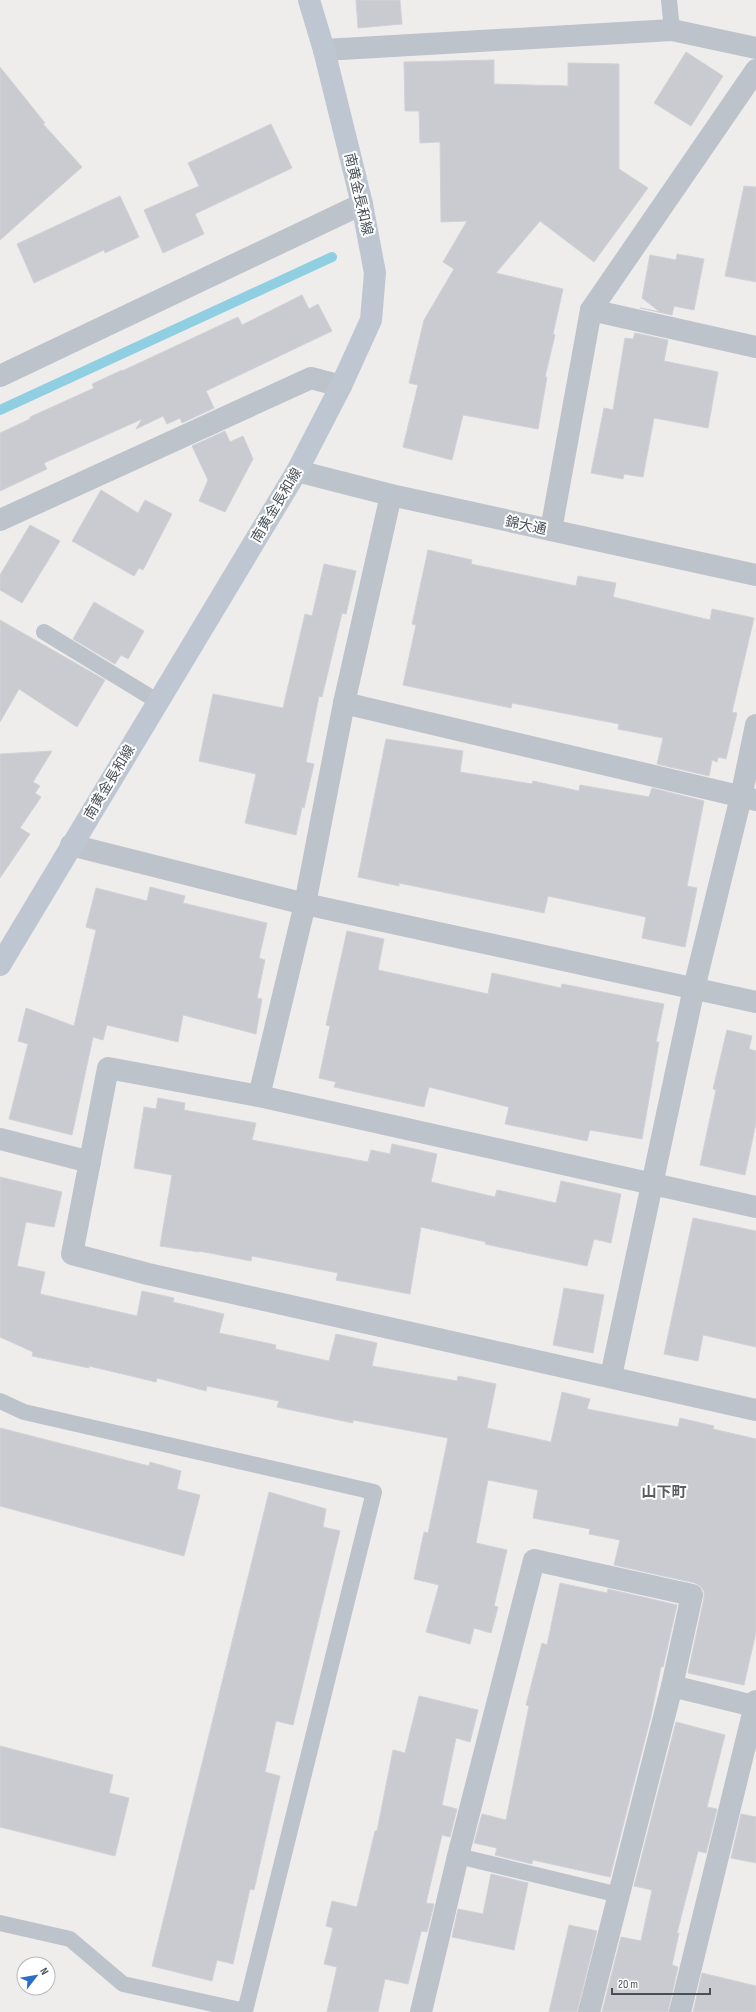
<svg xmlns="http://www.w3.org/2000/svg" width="756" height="2012" viewBox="0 0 756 2012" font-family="'Sofia Sans Condensed','Noto Sans JP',sans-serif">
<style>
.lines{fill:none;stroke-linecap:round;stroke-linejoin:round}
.stream{stroke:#90cee1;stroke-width:10}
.building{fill:#cacbd0;stroke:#d1d2d7}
.service{stroke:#bcc3ca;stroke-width:16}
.minor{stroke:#bcc3ca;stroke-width:22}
.tertiary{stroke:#bcc3ca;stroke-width:22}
.secondary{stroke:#bec7d1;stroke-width:22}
.labels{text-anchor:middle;stroke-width:4;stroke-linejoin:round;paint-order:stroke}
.street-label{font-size:14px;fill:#474f57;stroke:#fff}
.neighbourhood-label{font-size:15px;font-weight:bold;fill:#5a5c60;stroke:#fff}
</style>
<rect width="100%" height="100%" fill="#efecec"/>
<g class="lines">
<!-- stream -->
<polyline class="stream" points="0,410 332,257"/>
</g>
<!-- building -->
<g class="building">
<polygon points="356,0 400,0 402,24 358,28"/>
<polygon points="686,52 723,76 691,126 654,103"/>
<polygon points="494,60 494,84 568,86 568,63 619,64 619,169 648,188 594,262 540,221 496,273 563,289 553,334 555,335 545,377 547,377 538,429 463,415 452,460 403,447 418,385 409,383 424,320 454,269 443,262 467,221 441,222 440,142 420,143 419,111 405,111 404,62"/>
<polygon points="0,67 45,123 43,124 82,167 0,240"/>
<polygon points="271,124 292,168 195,214 204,234 163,253 144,210 199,186 188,163"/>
<polygon points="744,186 756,187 756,282 725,276"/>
<polygon points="120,196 139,237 105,253 104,250 34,283 17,244"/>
<polygon points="677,254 704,259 694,310 674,306 672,315 640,308 660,312 642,298 650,255 676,260"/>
<polygon points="302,295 309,309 318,304 332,331 206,391 214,408 182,423 180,418 167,424 163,416 136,429 142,419 44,463 47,469 0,491 0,433 30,419 30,417 94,388 92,384 122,370 122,371 238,317 242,325"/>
<polygon points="635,333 668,340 664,361 718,372 708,428 654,418 643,477 624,474 623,479 591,473 604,408 613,410 625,338 633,339"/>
<polygon points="225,431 230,442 243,436 253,459 225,512 199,501 208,480 192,446"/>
<polygon points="101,490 138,513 145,500 172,514 143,570 139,568 134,576 72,541"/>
<polygon points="30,525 60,541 22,603 0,590 0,575"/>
<polygon points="428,550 472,560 471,564 576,586 578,576 616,583 613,597 710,620 712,609 754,618 732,712 737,713 726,759 718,757 717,762 712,760 709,776 657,764 663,738 618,729 619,724 512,703 511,708 403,685 416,625 412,624"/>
<polygon points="324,564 356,571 346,614 342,613 322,697 319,696 306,762 314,764 304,808 302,807 296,835 245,823 256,774 199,761 213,694 283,708 305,614 312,616"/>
<polygon points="94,602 144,631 128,659 121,655 115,664 73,639"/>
<polygon points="0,620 105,680 77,727 19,689 0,722"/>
<polygon points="386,739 463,751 460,772 532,784 533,781 579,791 580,785 649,797 652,788 704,801 687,886 697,888 685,947 642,938 646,917 548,896 544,913 399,883 399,886 358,877"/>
<polygon points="52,751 33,782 40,786 35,793 41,797 20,828 30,834 0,878 0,754"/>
<polygon points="150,887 185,896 183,903 267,923 259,958 265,960 257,998 262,999 256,1034 183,1015 178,1042 107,1025 103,1040 93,1037 72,1135 9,1119 28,1044 18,1041 26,1008 74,1026 96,930 86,927 96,888 147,901"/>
<polygon points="347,931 384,939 378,970 488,994 492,973 561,988 562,984 664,1004 656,1042 659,1042 642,1139 590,1130 587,1141 505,1124 509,1107 429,1087 424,1107 334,1087 336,1082 319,1078 330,1026 326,1025"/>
<polygon points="727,1030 752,1036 749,1049 756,1051 756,1123 745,1175 700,1165 716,1090 713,1089"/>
<polygon points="158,1098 185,1103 184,1110 256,1123 252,1140 368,1162 371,1150 390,1154 392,1144 437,1154 431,1182 495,1197 497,1190 556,1203 561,1181 621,1194 611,1243 594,1239 587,1266 485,1244 486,1242 421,1227 410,1294 336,1280 338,1273 252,1256 251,1261 199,1251 199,1252 160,1246 172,1175 134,1168 144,1107 156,1109"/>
<polygon points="0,1177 62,1192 54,1227 26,1222 17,1266 45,1272 40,1294 137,1316 142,1291 174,1298 173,1302 224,1314 219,1333 276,1345 275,1349 329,1361 336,1334 377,1343 372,1366 457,1381 458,1376 496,1384 487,1428 551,1442 562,1392 590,1399 587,1409 678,1427 680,1418 714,1426 713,1429 756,1439 756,1632 744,1685 688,1673 704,1598 704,1591 700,1586 695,1583 614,1565 620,1540 589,1534 590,1529 533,1518 538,1490 488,1480 476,1543 507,1550 494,1606 498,1607 491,1633 474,1628 470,1644 426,1632 439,1585 414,1579 424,1532 428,1533 448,1438 353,1420 353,1423 277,1407 279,1401 207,1386 206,1391 157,1378 156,1382 89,1366 89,1368 32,1356 33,1352 0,1337"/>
<polygon points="693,1218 756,1231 756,1347 703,1335 698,1361 664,1354"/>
<polygon points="564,1288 604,1295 593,1353 553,1345"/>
<polygon points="0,1428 149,1466 150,1462 181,1471 177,1489 200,1495 184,1556 0,1506"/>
<polygon points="269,1492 326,1509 323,1527 340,1531 293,1725 276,1721 265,1772 280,1776 254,1890 250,1889 233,1964 217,1960 212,1981 152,1966"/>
<polygon points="560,1583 607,1593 608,1589 677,1605 663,1667 661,1667 651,1716 610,1877 533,1860 532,1864 495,1855 497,1848 474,1843 482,1814 506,1820 529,1706 526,1705 542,1643 547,1645"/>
<polygon points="419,1696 478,1710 470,1742 456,1738 442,1805 457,1809 450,1837 442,1835 426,1903 434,1904 427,1932 422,1931 421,1932 408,1984 385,1979 378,2012 327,2012 337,1967 324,1964 333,1928 326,1926 332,1901 357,1907 375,1831 377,1831 393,1750 405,1753"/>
<polygon points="676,1722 725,1735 707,1807 717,1809 706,1853 698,1851 677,1933 679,1933 672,1965 678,1967 668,2012 602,2012 621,1937 641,1941 652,1890 634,1886"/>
<polygon points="0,1746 113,1775 109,1793 129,1798 115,1856 0,1827"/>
<polygon points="741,1814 756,1817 756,1863 731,1858"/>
<polygon points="491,1874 528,1883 514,1950 452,1937 458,1909 483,1914"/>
<polygon points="569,1925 597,1931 577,2012 549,2012"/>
<polygon points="702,1973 756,1986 756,2012 693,2012"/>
</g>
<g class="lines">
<!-- service -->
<g class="service">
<polyline points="669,0 672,30"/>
<polyline points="44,632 157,701"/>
<polyline points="0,1401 24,1412 374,1492 245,2011 123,1984 70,1939 0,1923"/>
<polyline points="458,1856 619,1895"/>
</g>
<!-- minor -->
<g class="minor">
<polyline points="324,50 672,30 756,48"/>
<polyline points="591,310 756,347"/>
<polyline points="0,376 362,204"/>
<polyline points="391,495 344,703 305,904 259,1096 108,1068 72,1254 148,1274 756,1410"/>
<polyline points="0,520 311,378 341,386"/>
<polyline points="551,530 591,310 756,70"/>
<polyline points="344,703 756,800"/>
<polyline points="71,845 305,904 756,1002"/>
<polyline points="259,1096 756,1207"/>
<polyline points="0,1139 90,1162"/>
<polyline points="611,1376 694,988 741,797 756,725"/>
<polyline points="672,1686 754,1706"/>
<polyline points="421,2012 458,1856 534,1560 692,1595 672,1686 589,2012"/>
<polyline points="680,2012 756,1701"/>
</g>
<!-- tertiary -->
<polyline class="tertiary" points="297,471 391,495 756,575"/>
<!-- secondary -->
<polyline class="secondary" points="0,965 297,471 341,386 371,320 375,273 362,204 324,50 309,0"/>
</g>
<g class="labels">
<!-- street labels -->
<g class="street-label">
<text transform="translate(359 194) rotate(77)" y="5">南黄金長和線</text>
<text transform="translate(276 505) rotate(-59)" y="5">南黄金長和線</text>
<text transform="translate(526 525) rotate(12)" y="5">錦大通</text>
<text transform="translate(109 782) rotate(-59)" y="5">南黄金長和線</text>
</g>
<!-- neighbourhood labels -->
<g class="neighbourhood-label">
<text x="664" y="1497">山下町</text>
</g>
</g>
<!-- north arrow -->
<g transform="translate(36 1976) rotate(59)"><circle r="19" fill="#ffffff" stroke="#b5b9bc"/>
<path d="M0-3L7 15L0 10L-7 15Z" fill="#2c6dc8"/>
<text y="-6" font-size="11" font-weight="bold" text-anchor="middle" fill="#474f57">N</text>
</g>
<!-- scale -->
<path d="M612 1988v6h98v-6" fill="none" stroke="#474f57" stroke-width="2"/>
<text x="618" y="1988" font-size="12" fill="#474f57" stroke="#ffffff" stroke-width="3" paint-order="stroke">20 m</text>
</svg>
